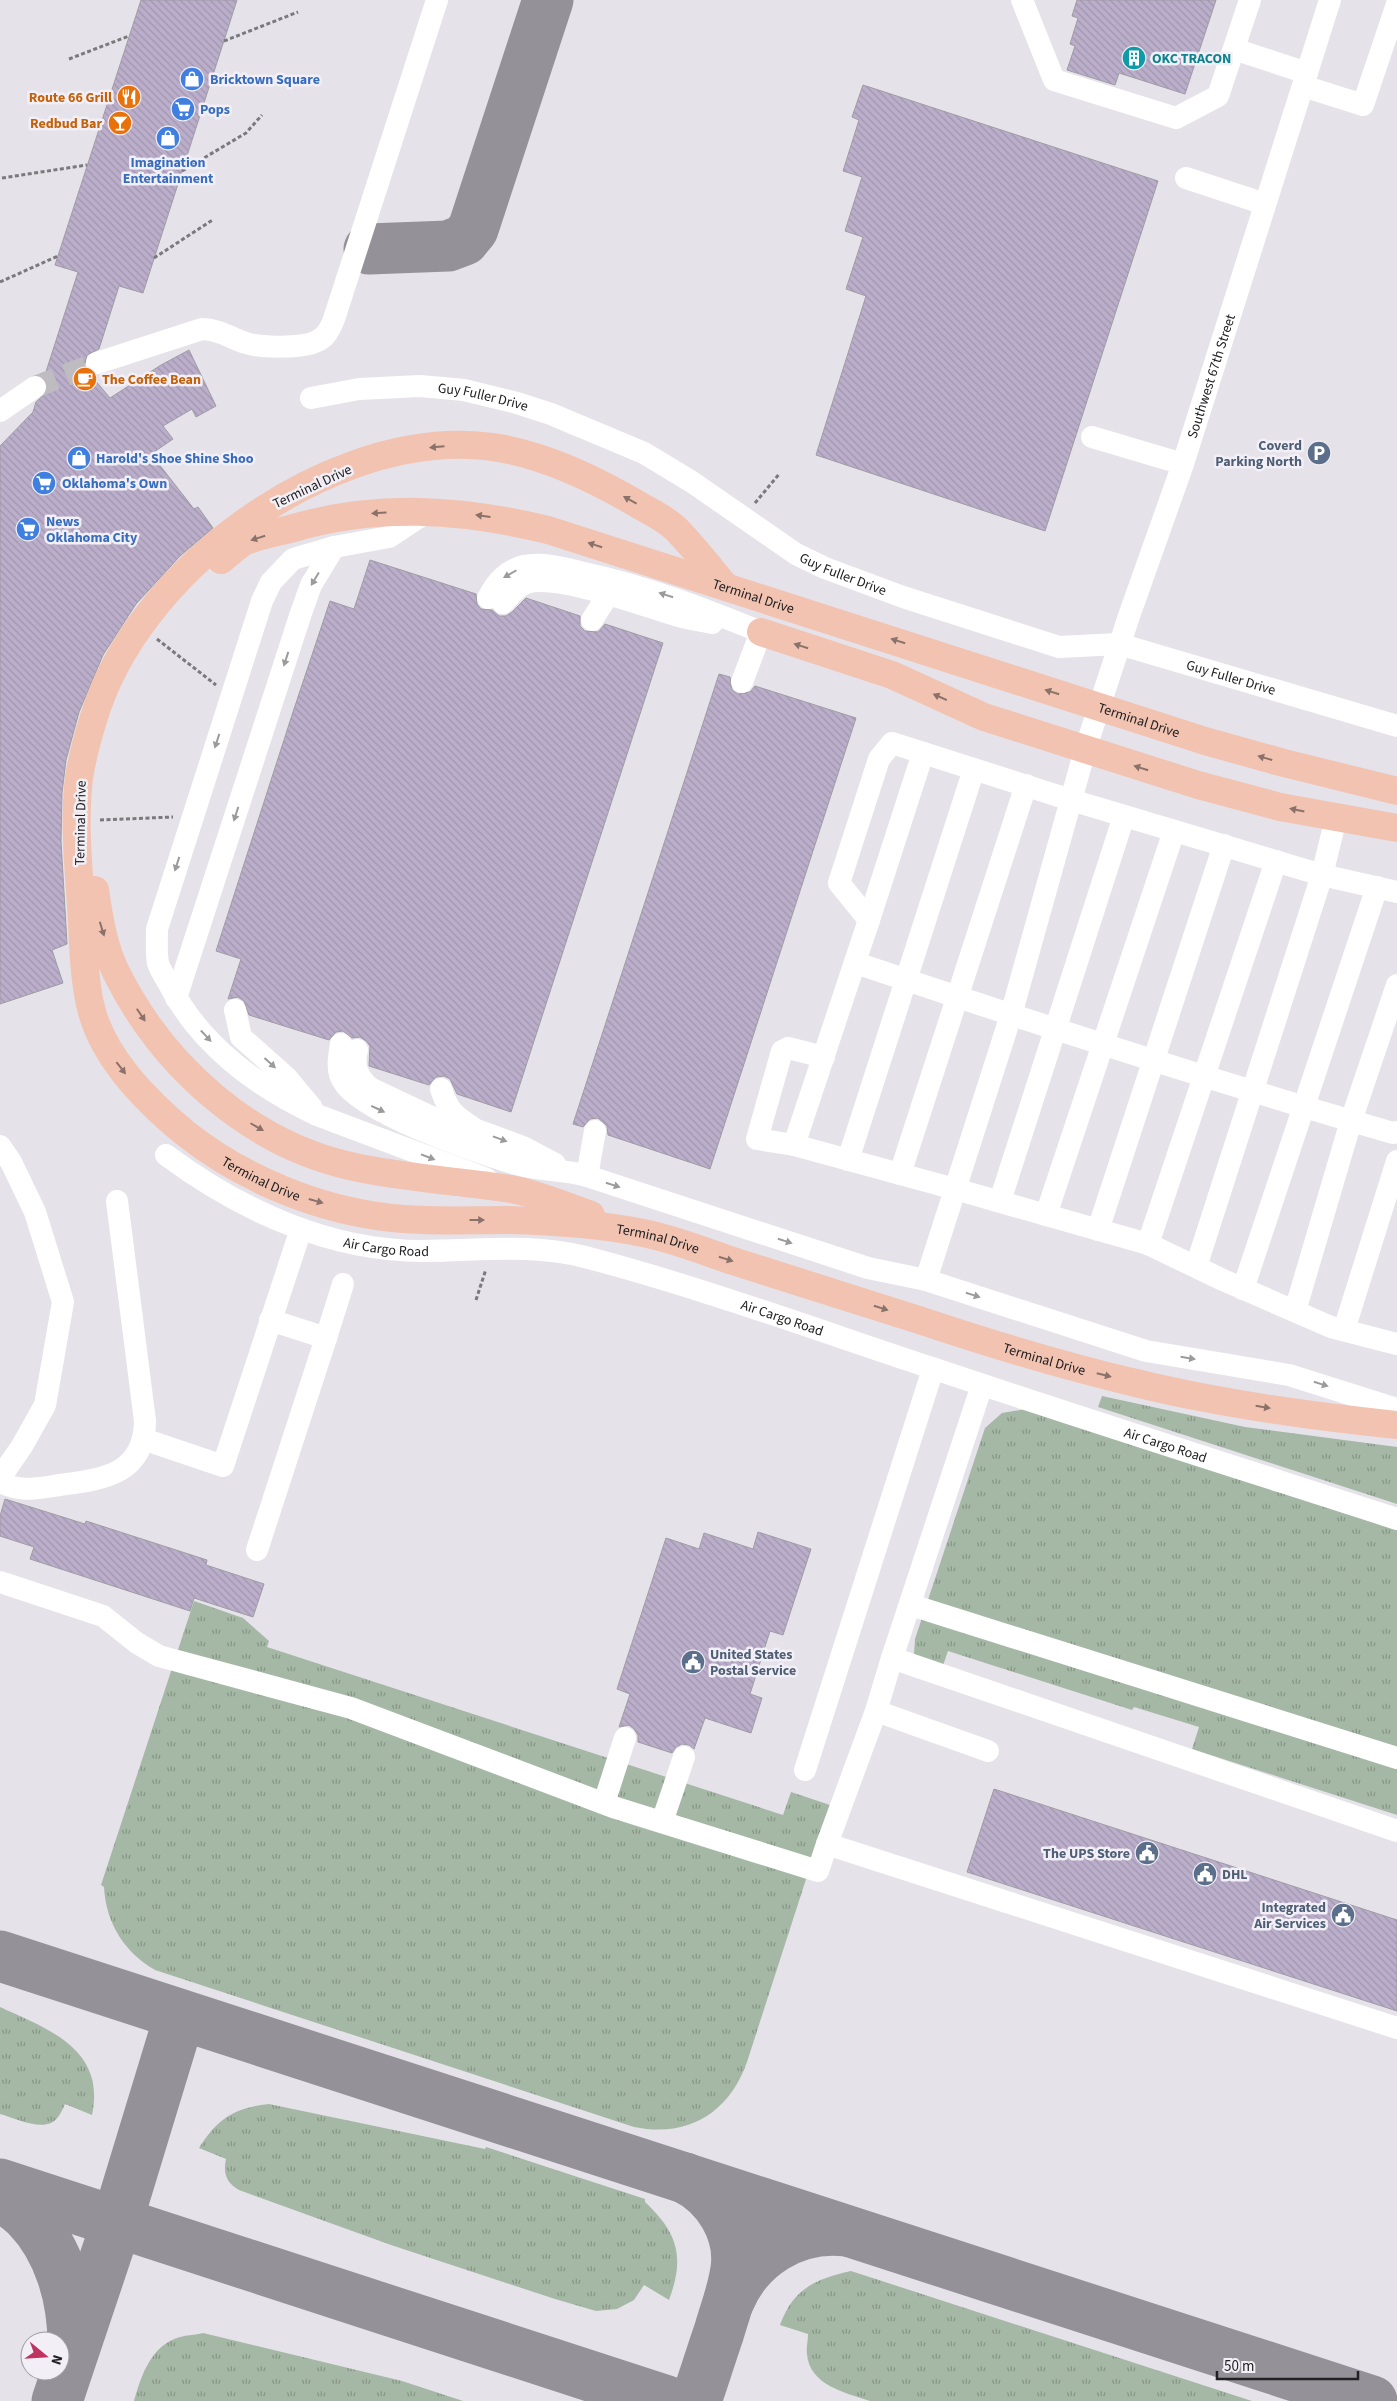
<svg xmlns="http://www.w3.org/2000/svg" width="1397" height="2401" viewBox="0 0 1397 2401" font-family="'Source Sans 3',sans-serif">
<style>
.grass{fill:url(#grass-tufts)}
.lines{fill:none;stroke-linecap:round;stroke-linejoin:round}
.taxiway{stroke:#949298;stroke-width:51}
.building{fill:url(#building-back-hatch);stroke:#9f9ca3}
.minor-tunnel{stroke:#bebbc1;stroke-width:22;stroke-dasharray:22 11;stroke-linecap:butt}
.path{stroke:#7b797e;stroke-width:3;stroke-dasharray:4 2.5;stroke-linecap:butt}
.minor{stroke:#fff;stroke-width:22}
.major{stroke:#f2c3b0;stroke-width:28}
.oneway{fill:#8a726a}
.oneway2{fill:#9b9b9c}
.labels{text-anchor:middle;stroke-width:5;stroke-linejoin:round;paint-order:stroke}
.culture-label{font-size:14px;font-weight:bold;fill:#0d838f;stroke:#f2eff6;text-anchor:start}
.shop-label{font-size:14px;font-weight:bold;fill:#366cbe;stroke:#f2eff6;text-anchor:start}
.food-label{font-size:14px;font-weight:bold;fill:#c56008;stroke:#f2eff6;text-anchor:end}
.street-label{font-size:14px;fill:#212023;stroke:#f2eff6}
.service-label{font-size:14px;font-weight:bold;fill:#4e5e75;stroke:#f2eff6;text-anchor:end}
</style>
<defs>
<pattern id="grass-tufts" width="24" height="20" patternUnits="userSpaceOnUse" patternTransform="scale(1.25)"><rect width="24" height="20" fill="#a5b8a5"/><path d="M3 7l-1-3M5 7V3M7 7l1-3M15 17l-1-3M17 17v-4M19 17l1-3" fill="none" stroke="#869586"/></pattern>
<pattern id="building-back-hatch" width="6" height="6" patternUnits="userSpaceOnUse" patternTransform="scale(1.25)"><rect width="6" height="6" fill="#bbaecb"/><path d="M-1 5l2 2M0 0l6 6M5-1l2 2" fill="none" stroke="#a095ae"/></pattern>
</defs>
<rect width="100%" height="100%" fill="#e5e2e9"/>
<!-- grass -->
<g class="grass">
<polygon points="1102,1396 1245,1427 1397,1447 1397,1504 1098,1407"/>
<polygon points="1026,1409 1397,1528 1397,1815 1192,1749 1199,1727 1134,1707 1132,1710 948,1651 939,1677 914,1654 915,1639 985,1428 1002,1413"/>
<path d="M194,1601L243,1618L269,1641L267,1647L783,1815L791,1792L830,1805L747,2062C729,2113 688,2138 634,2127L155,1970C124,1952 106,1923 104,1887L101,1885Z"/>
<path d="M0,2007C48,2029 106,2049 92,2115L65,2104C62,2111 58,2120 51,2123C37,2129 14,2118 0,2114Z"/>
<path d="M269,2104L485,2149L486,2147L645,2199V2202C678,2233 685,2257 669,2300L644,2285L634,2300L617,2309L596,2311L555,2299L391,2245L239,2190C226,2183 223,2173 226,2159L199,2148C218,2118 234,2108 269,2104Z"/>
<path d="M851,2271L1252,2401H870C846,2393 809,2385 807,2354C806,2348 808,2341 808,2334L780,2325C793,2289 815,2279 851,2271Z"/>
<path d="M203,2333L402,2381L463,2401H134C141,2376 151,2345 180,2337C187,2335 196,2335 203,2333Z"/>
</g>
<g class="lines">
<!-- taxiway -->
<g class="taxiway">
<polyline points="369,249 448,246 464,240 473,229 548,0"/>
<polyline points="0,1956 1372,2401"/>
<path d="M685,2178C718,2194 741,2232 736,2269C733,2291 725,2311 719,2332C711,2355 704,2378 696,2401"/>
<polyline points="0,2184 667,2401"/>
<path d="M0,2195C9,2202 19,2208 27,2216C60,2250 73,2299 73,2344"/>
<path d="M729,2301C748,2255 795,2225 846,2231"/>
<polyline points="57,2401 117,2222 180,2015"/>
</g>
</g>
<!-- building -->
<g class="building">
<polygon points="141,0 237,0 143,293 119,286 99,349 87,355 84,367 110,398 161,365 189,350 216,406 196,417 192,409 163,426 173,439 151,454 194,509 198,507 213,528 180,556 136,604 103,655 79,712 66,760 62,793 61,841 67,944 52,950 63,983 0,1004 0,446 33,412 36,402 47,392 48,386 44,378 78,272 55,265"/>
<polygon points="1077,0 1216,0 1185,94 1119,73 1115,85 1067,70 1075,46 1070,44 1078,18 1072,16"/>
<polygon points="863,85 1158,181 1045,531 816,455 866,296 846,289 863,237 845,231 862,177 843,171 859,120 852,117"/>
<polygon points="370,560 476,594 477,604 481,609 492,610 499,616 506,616 512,612 526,598 580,616 580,626 585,631 598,632 605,624 663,643 511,1112 457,1094 450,1079 444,1076 436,1077 429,1085 369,1066 370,1046 366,1041 360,1037 352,1038 343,1031 336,1032 329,1040 249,1015 244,1001 238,997 228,999 241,959 216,951 293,712 330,601 354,609"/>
<polygon points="719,674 730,677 732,690 738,694 750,692 755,686 856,718 710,1169 608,1135 607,1126 598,1118 590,1119 583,1127 573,1124"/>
<polygon points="5,1499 85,1524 86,1521 207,1560 206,1565 264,1584 253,1617 194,1598 190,1611 30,1559 34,1547 0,1536 0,1516"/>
<polygon points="758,1532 811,1549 783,1635 770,1631 750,1694 762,1698 751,1733 705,1718 694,1749 689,1745 682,1744 676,1747 672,1753 638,1742 638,1735 634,1729 629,1725 619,1727 630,1694 617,1689 666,1538 699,1549 704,1533 753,1549"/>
<polygon points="994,1789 1397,1920 1397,2011 967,1872"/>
</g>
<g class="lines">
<!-- minor-tunnel -->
<polyline class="minor-tunnel" points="35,387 97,363"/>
<!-- path -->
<g class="path">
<polyline points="224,41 298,12"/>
<polyline points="69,59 129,36"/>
<polyline points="182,171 246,133 262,115"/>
<polyline points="2,178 87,165"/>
<polyline points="154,258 214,219"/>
<polyline points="0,282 58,256"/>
<polyline points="755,503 780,473"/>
<polyline points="157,639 216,685"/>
<polyline points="100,820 173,817"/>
<polyline points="476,1300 486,1269"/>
</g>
<!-- minor -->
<g class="minor">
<polyline points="1022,0 1054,80 1176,118 1218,96 1250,0"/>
<polyline points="1234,49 1307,73"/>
<polyline points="1303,86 1363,105 1397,4"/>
<polyline points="1186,178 1265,204"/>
<path d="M97,363L202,329C219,329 230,338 246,343C260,348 302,348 315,342C326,338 330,329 334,319L437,0"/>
<path id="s1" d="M311,398L359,389L420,386L464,390L517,403L551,414L644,453L692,482L796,554L825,568L903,597L1059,647L1119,644L1397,726"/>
<polyline points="0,411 35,387"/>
<polyline points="1092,437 1183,464"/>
<path d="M428,511L389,537L334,547L293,559L271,582L262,601L157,929C157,940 156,953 158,963C160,970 165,977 169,984C199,1044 257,1087 317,1115L487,1179"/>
<path d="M488,598C496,583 506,570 524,566C543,562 564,568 584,573C645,586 702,608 761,632"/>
<path d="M503,603C510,596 516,587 526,583C558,573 647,607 682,617C691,619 702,621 712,623"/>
<polyline points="592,620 608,595"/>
<polyline points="742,682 761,632"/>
<polyline points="1336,818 1322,875 1397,892"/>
<polyline points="869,920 923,753"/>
<path d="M856,963C1034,1023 1213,1081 1393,1133L1397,1132"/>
<polyline points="176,998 301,613 311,585 334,547"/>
<polyline points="235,1010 241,1037 287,1078 312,1108"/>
<path d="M341,1044C339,1056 336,1070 343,1081C361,1113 479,1153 516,1164C539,1171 564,1169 587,1176L868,1268L926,1280L1146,1351L1289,1375L1397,1409"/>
<path d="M357,1050C353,1065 357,1077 370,1088L446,1124L477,1130L523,1147L555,1164"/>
<path d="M441,1089C448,1110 453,1115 472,1127"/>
<polyline points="794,1145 757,1139 782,1051 788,1048 824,1057"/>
<polyline points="0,1146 11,1162 35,1212 63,1302 45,1405 22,1446 0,1478"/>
<path id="s2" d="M166,1155C240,1210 329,1251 423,1251C479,1251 531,1243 585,1257C703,1288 817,1330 932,1368C1087,1420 1242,1469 1397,1519"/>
<polyline points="848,1160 974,769"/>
<polyline points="900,1174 1026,785"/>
<polyline points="587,1176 595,1131"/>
<polyline points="1000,1201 1124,816"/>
<polyline points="1046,1215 1174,831"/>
<polyline points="1098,1230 1224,845"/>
<polyline points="1148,1244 1276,861"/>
<polyline points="1196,1267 1322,875 1071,800 892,743 879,759 839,883 869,920 794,1145 955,1189 1148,1244 1223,1280 1331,1327 1397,1344"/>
<path id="s3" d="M926,1280L1011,1015L1085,750L1129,616L1183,464L1330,0"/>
<polyline points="1243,1289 1377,887"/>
<polyline points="1295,1311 1351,1121 1397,985"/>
<polyline points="1344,1330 1397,1161"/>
<polyline points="326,1338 343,1284"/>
<polyline points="143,1439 223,1466 301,1229"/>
<path d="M0,1482C22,1493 37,1488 60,1485C103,1479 144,1475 145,1421L117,1201"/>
<polyline points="257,1550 326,1338 270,1320"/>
<polyline points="0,1582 103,1616 137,1643 159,1656 351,1708 613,1807 818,1871 827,1844"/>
<polyline points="911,1605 1397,1758"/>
<polyline points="892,1658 982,1385"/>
<polyline points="876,1711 988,1751"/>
<polyline points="805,1770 933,1369"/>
<polyline points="604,1803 625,1738"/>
<polyline points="662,1822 684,1757"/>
<polyline points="1397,1831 892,1658 876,1711 827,1844 1397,2028"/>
</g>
<!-- major -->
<g class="major">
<path id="s4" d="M221,560C228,554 235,548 242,543C255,536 275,533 290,529C377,503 461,509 548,530L1205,741L1284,763L1397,791"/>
<path id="s5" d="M725,586C709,567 693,546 676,529C667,520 655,514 644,508C594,478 527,446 468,445C318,440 137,573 94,717C88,736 82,758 79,778C74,819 78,863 81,904C83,937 83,972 90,1004C101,1056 145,1100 185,1133C243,1179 318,1210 392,1218C429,1222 468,1220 505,1220C551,1221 598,1224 643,1233C675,1239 708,1253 739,1263C799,1282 859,1301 919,1320C991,1344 1063,1366 1136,1383C1221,1404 1310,1416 1397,1425"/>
<polyline points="761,632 892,675 984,717 1198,785 1280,807 1397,828"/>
<path d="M95,890C99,918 104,949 117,974C163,1066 249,1143 350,1166C403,1178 458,1181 511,1189C538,1194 565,1206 591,1215"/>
</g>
</g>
<!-- one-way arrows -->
<defs><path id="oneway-solid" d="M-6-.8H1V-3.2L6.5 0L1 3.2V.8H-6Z" transform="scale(1.25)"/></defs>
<g class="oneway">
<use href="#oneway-solid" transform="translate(437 447) rotate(175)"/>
<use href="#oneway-solid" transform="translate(630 500) rotate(-151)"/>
<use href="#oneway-solid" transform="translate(379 513) rotate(176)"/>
<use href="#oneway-solid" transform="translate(483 516) rotate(-172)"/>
<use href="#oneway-solid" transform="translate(258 538) rotate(163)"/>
<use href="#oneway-solid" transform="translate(595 545) rotate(-162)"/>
<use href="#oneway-solid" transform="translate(898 641) rotate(-162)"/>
<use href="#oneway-solid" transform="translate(801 646) rotate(-162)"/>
<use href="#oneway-solid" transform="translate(1052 692) rotate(-162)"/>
<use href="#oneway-solid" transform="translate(940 697) rotate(-156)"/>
<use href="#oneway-solid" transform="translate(1265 758) rotate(-164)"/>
<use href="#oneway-solid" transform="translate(1141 768) rotate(-163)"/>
<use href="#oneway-solid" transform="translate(1297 810) rotate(-168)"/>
<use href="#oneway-solid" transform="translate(102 929) rotate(73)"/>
<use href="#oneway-solid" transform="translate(141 1015) rotate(56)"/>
<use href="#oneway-solid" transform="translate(121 1068) rotate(52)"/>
<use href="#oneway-solid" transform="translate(257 1127) rotate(30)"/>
<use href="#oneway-solid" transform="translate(316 1201) rotate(16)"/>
<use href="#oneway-solid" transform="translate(477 1220)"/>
<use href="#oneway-solid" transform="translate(726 1259) rotate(18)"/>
<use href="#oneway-solid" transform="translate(881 1308) rotate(18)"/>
<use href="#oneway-solid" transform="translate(1104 1375) rotate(14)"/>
<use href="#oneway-solid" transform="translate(1263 1407) rotate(9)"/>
</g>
<g class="oneway2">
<use href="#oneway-solid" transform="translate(510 574) rotate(150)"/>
<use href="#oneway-solid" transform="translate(315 579) rotate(121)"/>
<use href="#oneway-solid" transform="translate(666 595) rotate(-162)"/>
<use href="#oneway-solid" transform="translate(286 659) rotate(108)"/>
<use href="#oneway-solid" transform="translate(217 741) rotate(108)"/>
<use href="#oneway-solid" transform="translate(236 814) rotate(108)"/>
<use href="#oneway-solid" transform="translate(177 864) rotate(108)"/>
<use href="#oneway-solid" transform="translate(206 1036) rotate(47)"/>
<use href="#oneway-solid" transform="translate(270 1063) rotate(42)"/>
<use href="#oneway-solid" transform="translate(378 1109) rotate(25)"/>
<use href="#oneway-solid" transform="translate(500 1139) rotate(20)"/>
<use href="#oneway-solid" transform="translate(428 1157) rotate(21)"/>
<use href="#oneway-solid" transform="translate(613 1185) rotate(18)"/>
<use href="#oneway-solid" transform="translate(785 1241) rotate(18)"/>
<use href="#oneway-solid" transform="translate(973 1295) rotate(18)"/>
<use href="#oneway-solid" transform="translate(1188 1358) rotate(9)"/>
<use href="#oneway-solid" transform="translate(1321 1384) rotate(17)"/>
</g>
<!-- icons -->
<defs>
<g id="building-disc" transform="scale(1.25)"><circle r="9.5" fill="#0f9aa8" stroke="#f2eff6"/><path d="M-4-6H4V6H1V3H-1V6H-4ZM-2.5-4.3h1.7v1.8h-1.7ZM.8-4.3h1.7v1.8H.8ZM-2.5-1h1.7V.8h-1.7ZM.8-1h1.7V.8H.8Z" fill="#fff"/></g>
<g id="shop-disc" transform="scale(1.25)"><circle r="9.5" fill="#3f7fe0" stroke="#f2eff6"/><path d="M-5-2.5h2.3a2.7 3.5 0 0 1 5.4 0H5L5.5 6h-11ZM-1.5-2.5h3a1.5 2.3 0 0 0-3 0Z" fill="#fff"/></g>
<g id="restaurant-disc" transform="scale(1.25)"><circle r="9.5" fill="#e8710a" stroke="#f2eff6"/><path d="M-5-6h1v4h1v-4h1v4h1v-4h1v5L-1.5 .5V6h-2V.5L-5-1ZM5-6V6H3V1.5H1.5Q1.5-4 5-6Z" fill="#fff"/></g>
<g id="supermarket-disc" transform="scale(1.25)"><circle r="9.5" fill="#3f7fe0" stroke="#f2eff6"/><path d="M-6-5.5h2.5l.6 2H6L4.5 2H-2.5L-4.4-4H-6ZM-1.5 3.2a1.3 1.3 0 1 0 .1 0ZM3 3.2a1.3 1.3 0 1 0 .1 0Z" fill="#fff"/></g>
<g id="bar-disc" transform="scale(1.25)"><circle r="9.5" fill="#e8710a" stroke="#f2eff6"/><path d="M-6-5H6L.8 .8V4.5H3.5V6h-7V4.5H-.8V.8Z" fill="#fff"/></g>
<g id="cafe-disc" transform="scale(1.25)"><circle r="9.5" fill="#e8710a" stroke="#f2eff6"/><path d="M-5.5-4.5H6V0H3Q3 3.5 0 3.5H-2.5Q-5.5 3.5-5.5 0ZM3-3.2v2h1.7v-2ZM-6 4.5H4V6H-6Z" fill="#fff"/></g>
<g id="parking-disc" transform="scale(1.25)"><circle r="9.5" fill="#5c6f8a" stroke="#f2eff6"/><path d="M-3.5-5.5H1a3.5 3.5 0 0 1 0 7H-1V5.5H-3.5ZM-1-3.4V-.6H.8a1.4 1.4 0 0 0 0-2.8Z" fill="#fff"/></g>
<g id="civic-disc" transform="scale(1.25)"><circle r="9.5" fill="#5c6f8a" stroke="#f2eff6"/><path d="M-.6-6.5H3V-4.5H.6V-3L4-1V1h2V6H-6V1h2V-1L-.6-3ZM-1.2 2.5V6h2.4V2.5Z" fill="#fff"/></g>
</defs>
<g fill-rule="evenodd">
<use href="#building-disc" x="1134" y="58"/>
<use href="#shop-disc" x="192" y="79"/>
<use href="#restaurant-disc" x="129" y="97"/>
<use href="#supermarket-disc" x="183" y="109"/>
<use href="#bar-disc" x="120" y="123"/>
<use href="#shop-disc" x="168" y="138"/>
<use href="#cafe-disc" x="85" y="379"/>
<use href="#parking-disc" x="1319" y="453"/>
<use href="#shop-disc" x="79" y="458"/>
<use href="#supermarket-disc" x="44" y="483"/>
<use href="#supermarket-disc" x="28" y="529"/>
<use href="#civic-disc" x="693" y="1662"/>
<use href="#civic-disc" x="1147" y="1853"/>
<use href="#civic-disc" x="1205" y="1874"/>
<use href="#civic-disc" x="1343" y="1915"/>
</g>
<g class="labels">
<!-- culture labels -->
<g class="culture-label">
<text x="1152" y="63">OKC TRACON</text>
</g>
<!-- shop labels -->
<g class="shop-label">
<text x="210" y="84">Bricktown Square</text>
<text x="200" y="114">Pops</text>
<text x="168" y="167" text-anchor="middle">Imagination<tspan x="168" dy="16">Entertainment</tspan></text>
<text x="96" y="463">Harold's Shoe Shine Shoo</text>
<text x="62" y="488">Oklahoma's Own</text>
<text x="46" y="526">News<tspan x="46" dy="16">Oklahoma City</tspan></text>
</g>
<!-- food labels -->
<g class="food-label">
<text x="112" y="102">Route 66 Grill</text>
<text x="102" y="128">Redbud Bar</text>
<text x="102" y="384" text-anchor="start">The Coffee Bean</text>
</g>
<!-- street labels -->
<g class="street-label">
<text dy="5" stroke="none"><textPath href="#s3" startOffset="948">Southwest 67th Street</textPath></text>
<text dy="5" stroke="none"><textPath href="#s1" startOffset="174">Guy Fuller Drive</textPath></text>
<text transform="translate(312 486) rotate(-25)" y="5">Terminal Drive</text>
<text dy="5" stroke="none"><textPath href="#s1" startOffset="579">Guy Fuller Drive</textPath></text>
<text dy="5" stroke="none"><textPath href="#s4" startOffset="554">Terminal Drive</textPath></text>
<text dy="5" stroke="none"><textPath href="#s1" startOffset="984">Guy Fuller Drive</textPath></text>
<text dy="5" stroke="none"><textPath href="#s4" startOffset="959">Terminal Drive</textPath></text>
<text transform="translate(80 823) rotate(-89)" y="5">Terminal Drive</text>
<text dy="5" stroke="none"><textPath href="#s5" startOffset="1335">Terminal Drive</textPath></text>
<text dy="5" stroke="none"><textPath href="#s5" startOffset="1740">Terminal Drive</textPath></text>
<text dy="5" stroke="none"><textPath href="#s2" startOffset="242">Air Cargo Road</textPath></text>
<text dy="5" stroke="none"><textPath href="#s2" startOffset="648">Air Cargo Road</textPath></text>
<text dy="5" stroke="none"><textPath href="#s5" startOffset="2145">Terminal Drive</textPath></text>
<text dy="5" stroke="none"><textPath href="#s2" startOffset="1052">Air Cargo Road</textPath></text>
</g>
<!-- service labels -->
<g class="service-label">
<text x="1302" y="450">Coverd<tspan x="1302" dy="16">Parking North</tspan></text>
<text x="710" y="1659" text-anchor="start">United States<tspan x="710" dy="16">Postal Service</tspan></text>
<text x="1130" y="1858">The UPS Store</text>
<text x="1222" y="1879" text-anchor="start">DHL</text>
<text x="1326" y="1912">Integrated<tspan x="1326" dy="16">Air Services</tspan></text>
</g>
</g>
<!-- north arrow -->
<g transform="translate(45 2356) rotate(108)"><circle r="24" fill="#f2eff6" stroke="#9e9ca2"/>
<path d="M0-4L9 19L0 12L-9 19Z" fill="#c0325f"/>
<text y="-8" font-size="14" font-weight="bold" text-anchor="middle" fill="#212023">N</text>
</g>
<!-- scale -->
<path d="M1217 2371v8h141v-8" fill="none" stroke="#212023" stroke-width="2.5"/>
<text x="1224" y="2371" font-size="15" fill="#212023" stroke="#f2eff6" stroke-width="4" paint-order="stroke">50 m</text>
</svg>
